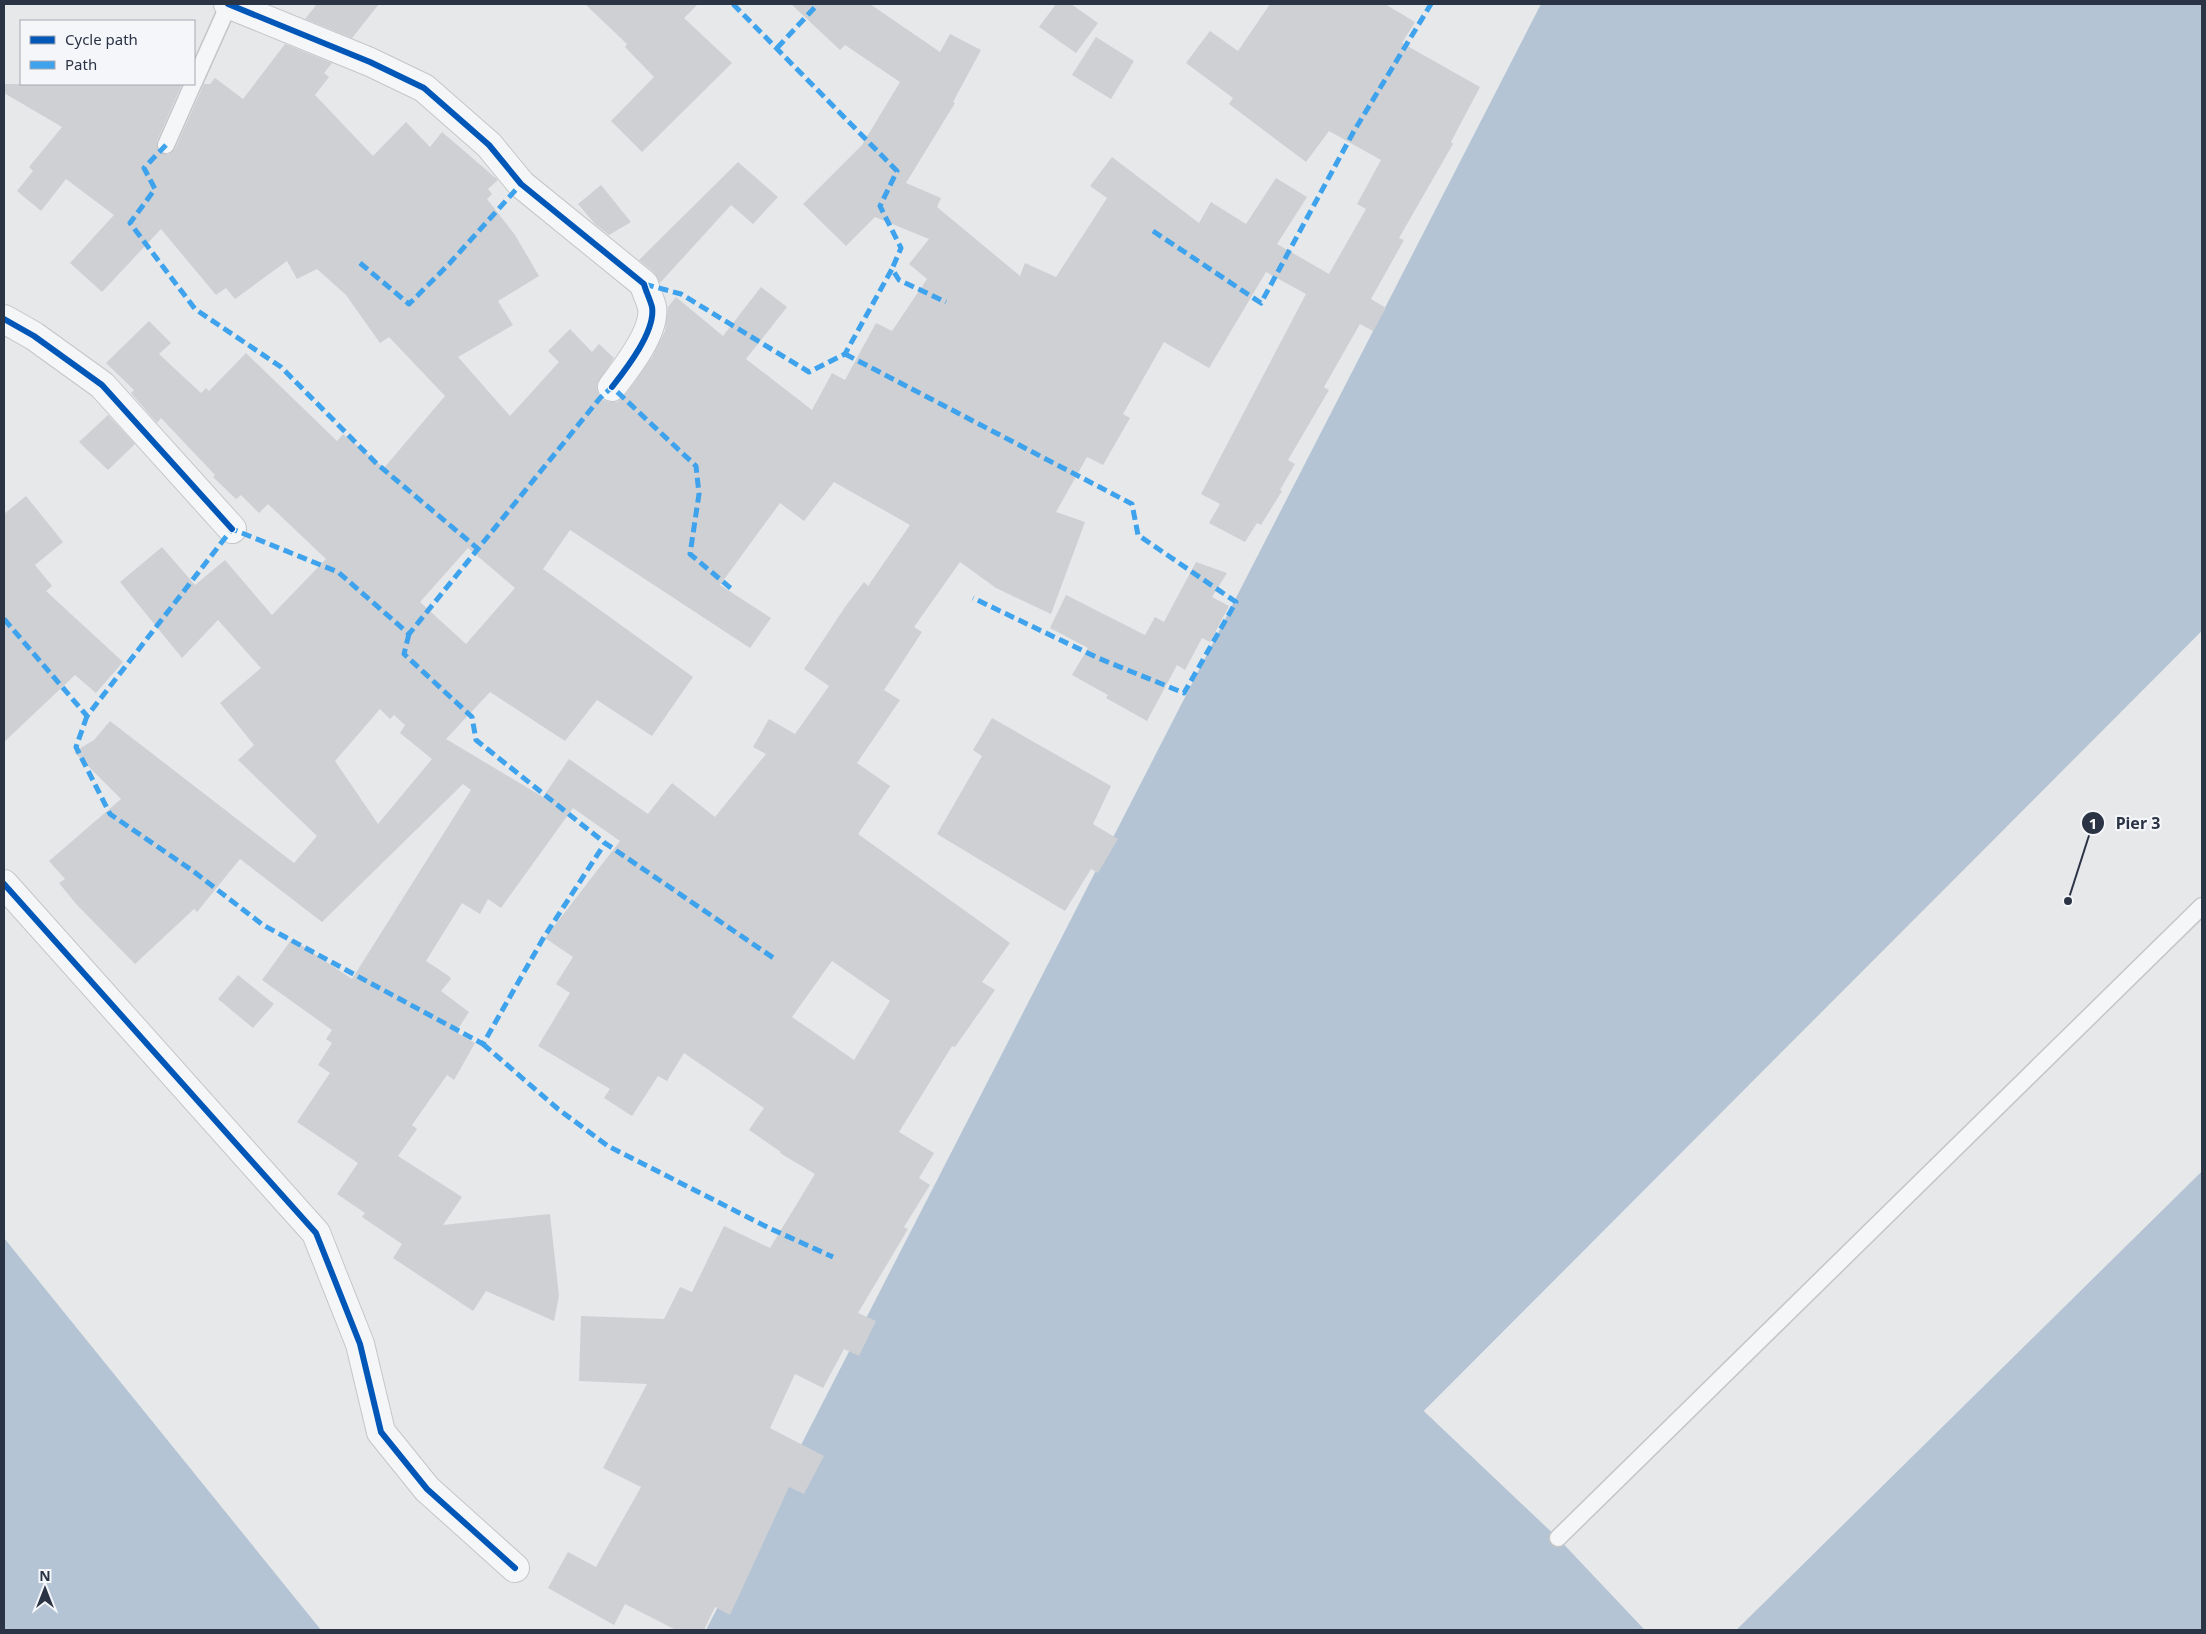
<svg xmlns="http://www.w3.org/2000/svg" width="2206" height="1634" viewBox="0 0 2206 1634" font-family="'Noto Sans',sans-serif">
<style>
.water{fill:#b4c4d5}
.pier{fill:#e6e8ea}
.building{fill:#ced0d3;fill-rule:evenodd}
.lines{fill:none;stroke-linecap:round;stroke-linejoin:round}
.lane-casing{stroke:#c4c6c8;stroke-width:19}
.street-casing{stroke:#c4c6c8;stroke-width:30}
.lane{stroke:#f5f6f7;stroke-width:16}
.street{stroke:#f5f6f7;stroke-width:28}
.quiet{stroke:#3ea3ec;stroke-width:5;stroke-dasharray:10 5;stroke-linecap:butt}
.cycleway-casing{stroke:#f4f6f9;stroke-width:9}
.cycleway{stroke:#0057b8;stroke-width:6}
.leader{fill:none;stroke:#2b3445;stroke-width:2}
.callout-dot{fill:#2b3445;stroke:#f4f6f9;stroke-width:2}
.mark-label{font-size:15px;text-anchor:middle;font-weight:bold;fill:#fff}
.callout-label{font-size:16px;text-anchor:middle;font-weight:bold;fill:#2b3445;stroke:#f4f6f9;stroke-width:4.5;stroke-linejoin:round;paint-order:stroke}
</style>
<rect width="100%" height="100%" fill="#e6e8ea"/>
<!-- water -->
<g class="water">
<polygon points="1541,4 2202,4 2202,631 1424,1411 1558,1538 1645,1630 706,1630"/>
<polygon points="2202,1171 2202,1630 1736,1630"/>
<polygon points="4,1238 321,1630 4,1630"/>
</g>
<!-- pier -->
<g class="pier">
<polygon points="2202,631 2202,634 1427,1411 1560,1537 1648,1630 1645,1630 1558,1538 1424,1411"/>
<polygon points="2202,1168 2202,1171 1736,1630 1734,1630"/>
</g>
<!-- building -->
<g class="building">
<polygon points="317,4 379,4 352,38 305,19"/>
<polygon points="585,4 698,4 684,18 732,63 642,152 611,121 654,77 625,47 627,44"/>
<path d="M791,4H870L940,52L950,34L981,50L953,102L955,103L906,183L941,198L937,207L1020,276L1025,263L1056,277L1107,198L1090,186L1112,157L1199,223L1211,202L1246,224L1276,178L1307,197L1277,244L1329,274L1366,209L1357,204L1381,160L1329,131L1306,162L1229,104L1233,98L1186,63L1210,31L1238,51L1270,4H1385L1415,22L1402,43L1480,87L1451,142L1453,144L1399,238L1404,240L1371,299L1386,308L1373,331L1360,324L1324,387L1329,390L1288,460L1295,464L1280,490L1282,491L1261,525L1257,523L1245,542L1209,523L1220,504L1201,494L1306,294L1266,272L1209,368L1164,342L1123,414L1130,418L1103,465L1087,457L1056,512L1085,522L1051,614L996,588L960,562L914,627L922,632L884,690L900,700L857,763L890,786L858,834L1010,943L982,982L995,990L955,1047L952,1046L899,1132L934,1153L919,1178L930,1185L904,1227L908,1229L858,1313L876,1321L859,1356L844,1349L823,1388L795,1374L770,1428L824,1456L804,1494L789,1487L730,1615L715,1607L704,1630H676L625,1604L614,1625L548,1588L568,1552L596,1567L641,1487L603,1468L647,1384L579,1381L581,1316L664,1319L680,1287L692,1292L724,1226L770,1248L815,1174L780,1153L781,1152L749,1130L764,1108L684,1053L667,1081L658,1076L632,1116L604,1098L610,1089L538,1046L570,993L556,984L573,957L545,938L620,841L573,808L501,908L488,899L480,914L462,903L426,961L449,976L451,979L441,991L469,1012L456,1032L475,1043L454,1080L447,1075L412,1125L417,1129L398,1156L462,1197L443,1225L550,1214L559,1296L554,1321L486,1291L473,1311L393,1258L402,1244L362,1217L365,1213L337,1194L358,1163L297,1122L330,1073L318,1065L332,1043L326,1039L332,1030L262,980L292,939L352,979L471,790L463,784L322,922L240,859L197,912L194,909L135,964L77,905L59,883L65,879L49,861L121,799L74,752L94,740L110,721L294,863L317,836L238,760L254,745L220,703L261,668L218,620L182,658L120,582L162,547L195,585L225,560L272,615L326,559L268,504L259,513L241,495L236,499L213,477L215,475L161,418L157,423L131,393L134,390L106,363L149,321L171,343L159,354L201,393L206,388L209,391L246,353L337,441L343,434L384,468L445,396L389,337L380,343L346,295L317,269L297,279L287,261L235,299L226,288L216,295L161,229L102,292L70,263L114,215L66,179L41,211L17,191L33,171L29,167L62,127L4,93V84H182L157,141L158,151L168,155L175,149L204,84H210L215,78L243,99L285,44L332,63L324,73L329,77L315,95L373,156L406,122L430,147L442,132L498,180L488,189L492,194L487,199L515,235L539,276L498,301L513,325L458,357L510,416L559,362L548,351L570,329L592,352L599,344L614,358L597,385L598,393L603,400L610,402H617L624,397L652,357L665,331L668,307L676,297L723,336L761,287L787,307L746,359L812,410L832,373L845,380L876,323L892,331L927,279L909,264L929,239L875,217L846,246L803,204L862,145L900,82L845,45L840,50ZM834,482L910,525L868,586L864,582L845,607L804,669L829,686L795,734L769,719L753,747L766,754L715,817L672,783L648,814L569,759L543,797L446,739L490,692L565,741L597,700L652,736L693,677L543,569L570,530L750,648L771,618L720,585L780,503L804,521ZM468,548L515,588L466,644L420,602ZM380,709L390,719L394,715L405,725L400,733L432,759L378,824L335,761ZM832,961L890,1001L854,1060L792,1017Z"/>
<polygon points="1056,4 1071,4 1098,23 1076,53 1039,27"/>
<polygon points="1096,37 1134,61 1111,99 1072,75"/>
<polygon points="738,162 778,197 753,224 731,205 660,283 654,272 639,260"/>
<polygon points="601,185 631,222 609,235 595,224 578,204"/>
<polygon points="108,415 135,444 108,470 79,442"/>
<polygon points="26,496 63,542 35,565 52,586 46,591 123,662 96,693 75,675 4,742 4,514"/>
<polygon points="1196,562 1227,573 1212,597 1229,606 1210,642 1202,638 1185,670 1177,665 1147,721 1106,698 1108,695 1072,675 1088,648 1050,628 1066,595 1145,635 1155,617 1164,622"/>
<polygon points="992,718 1111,786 1093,824 1118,839 1098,873 1091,869 1065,911 937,834 982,756 973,750"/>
<polygon points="238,975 274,1004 253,1028 218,999"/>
</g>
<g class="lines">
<!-- lane casing -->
<g class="lane-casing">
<g id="lane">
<polyline points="194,82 229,4"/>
<polyline points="166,145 193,84"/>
<polyline points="1558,1538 2202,906"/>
</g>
</g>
<!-- street casing -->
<g class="street-casing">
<g id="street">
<path d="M228,4L370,62L424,88L489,145L521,184L644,284C646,292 650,299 652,307C656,331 626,369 612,387"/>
<polyline points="4,319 34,336 102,385 232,529"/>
<polyline points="4,884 316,1233 360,1344 381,1432 427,1489 515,1568"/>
</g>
</g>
<!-- lane -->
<use href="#lane" class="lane"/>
<!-- street -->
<use href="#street" class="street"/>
<!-- quiet -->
<g class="quiet">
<polyline points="733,4 897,171 880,206 901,248 892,269"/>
<polyline points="777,48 818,4"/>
<polyline points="166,145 144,168 155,189 130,223 195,309 281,367 376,463 477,548"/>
<polyline points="1153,231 1261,303 1354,131 1431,4"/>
<polyline points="360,263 409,304 449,264 521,184"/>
<polyline points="644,284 681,294 809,372 845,354 892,269 899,280 946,302"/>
<polyline points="845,354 1132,504 1138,535 1236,602 1184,693 1098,658 973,598"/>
<polyline points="4,619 87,716 232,529 338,572 409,634 600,398 612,387 696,466 699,494 690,554 734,591"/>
<polyline points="409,634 404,654 472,717 476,740 605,843 775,959"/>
<polyline points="87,716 76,747 110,814 193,871 263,925 483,1044 544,937 605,843"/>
<polyline points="483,1044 558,1109 608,1146 769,1228 833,1257"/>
</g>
<!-- cycleway casing -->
<g class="cycleway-casing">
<g id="cycleway">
<path d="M228,4L370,62L424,88L489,145L521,184L644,284C646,292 650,299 652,307C656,331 626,369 612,387"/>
<polyline points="4,319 34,336 102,385 232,529"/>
<polyline points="4,884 316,1233 360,1344 381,1432 427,1489 515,1568"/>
</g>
</g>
<!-- cycleway -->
<use href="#cycleway" class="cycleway"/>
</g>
<!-- callouts -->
<path class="leader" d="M2068 901L2093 823"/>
<g class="callout-dot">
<circle cx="2068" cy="901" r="5"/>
<circle cx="2093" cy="823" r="12"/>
</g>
<g class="mark-label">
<text x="2093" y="829">1</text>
</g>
<g class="callout-label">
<text x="2138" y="829">Pier 3</text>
</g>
<!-- border -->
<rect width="2206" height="1634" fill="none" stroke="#2b3445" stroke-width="10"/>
<!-- legend -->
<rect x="20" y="20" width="175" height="65" fill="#f4f6f9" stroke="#a4a8b1"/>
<rect x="30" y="36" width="25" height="8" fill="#0057b8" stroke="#a4a8b1"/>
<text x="65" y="45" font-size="15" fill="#2b3445">Cycle path</text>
<rect x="30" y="61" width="25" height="8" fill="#3ea3ec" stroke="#a4a8b1"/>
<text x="65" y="70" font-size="15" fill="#2b3445">Path</text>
<!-- north arrow -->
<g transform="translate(45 1589)" stroke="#f4f6f9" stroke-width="4" paint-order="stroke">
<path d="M0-4L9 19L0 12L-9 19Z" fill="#2b3445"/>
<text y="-8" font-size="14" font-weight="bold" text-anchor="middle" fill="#2b3445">N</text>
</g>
</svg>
